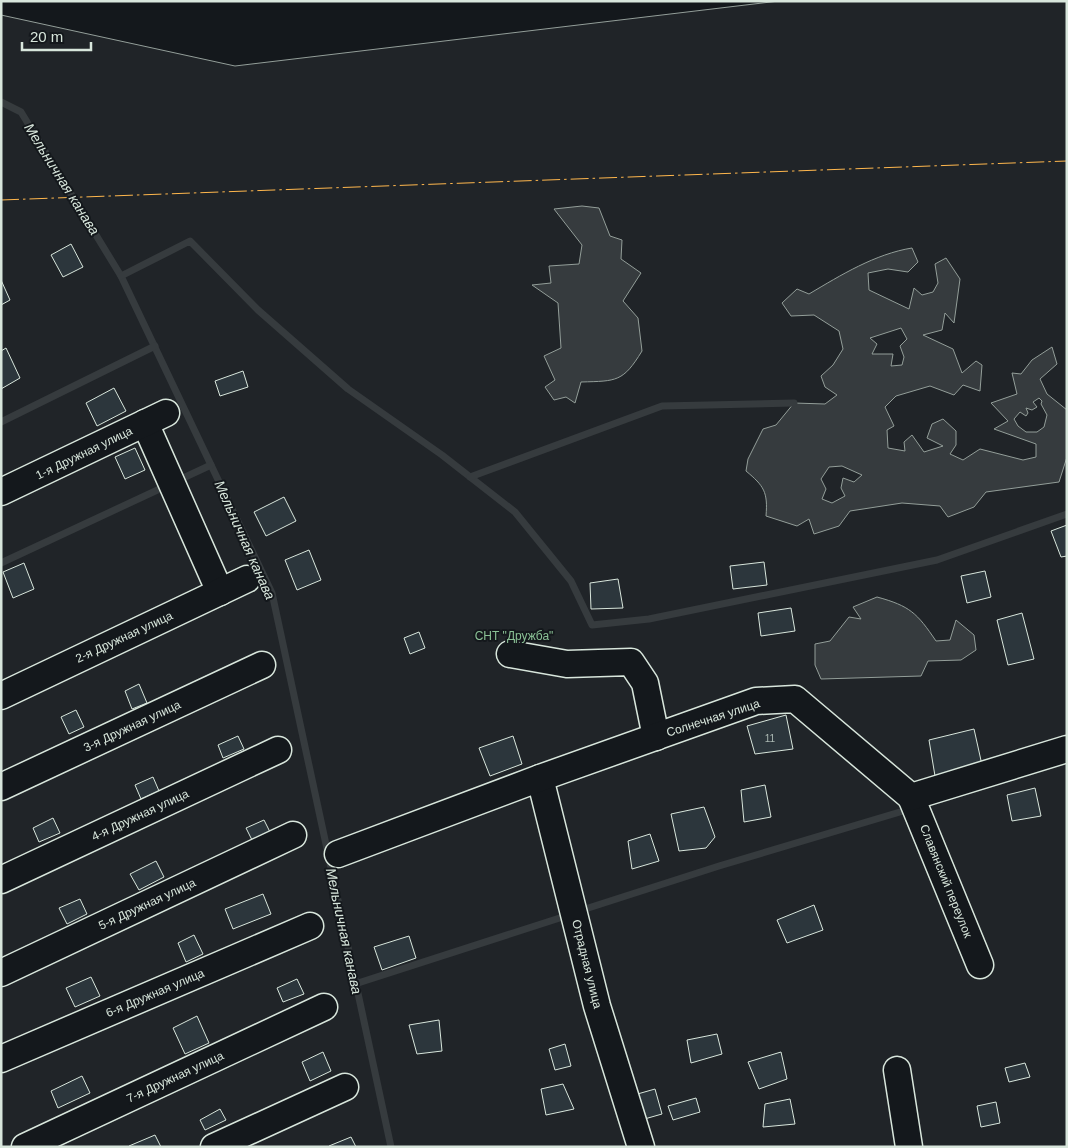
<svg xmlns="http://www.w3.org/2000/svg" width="1068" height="1148" viewBox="0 0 1068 1148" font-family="Helvetica,sans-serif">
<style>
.green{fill:#202428;stroke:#939e99}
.water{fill:#363b3e;stroke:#939e99;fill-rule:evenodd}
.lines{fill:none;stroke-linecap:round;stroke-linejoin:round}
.stream{stroke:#363b3e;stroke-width:7}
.building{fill:#2c363c;stroke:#d8e6dc}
.minor-casing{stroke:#d8e6dc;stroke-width:29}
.minor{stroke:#14181c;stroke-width:26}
.power{stroke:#ffb74d;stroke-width:1;stroke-dasharray:18 4 2.5 4;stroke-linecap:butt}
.labels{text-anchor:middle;stroke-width:4;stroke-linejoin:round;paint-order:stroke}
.number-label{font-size:10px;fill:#adbab4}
.street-label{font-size:12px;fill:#d8e6dc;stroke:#14181c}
.park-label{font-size:12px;fill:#8ac095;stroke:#14181c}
.water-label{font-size:14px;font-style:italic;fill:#d8e6dc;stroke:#14181c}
</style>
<rect width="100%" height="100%" fill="#14181c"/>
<!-- green -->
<polygon class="green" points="779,1 1067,1 1067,1147 1,1147 1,15 235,66"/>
<!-- water -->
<g class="water">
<path d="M582,206L599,208L610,236L622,240L621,259L641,273L623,301L638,318L642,351C623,382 617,381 581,382L575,403L566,397L554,400L545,387L555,380L544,356L561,348L558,303L532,285L551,283L549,266L579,264L582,245L554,209Z"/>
<path d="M912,248L918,262L908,272L888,269L868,273L869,290L909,309L914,288L922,295L933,292L938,283L935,264L946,258L960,279L954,323L945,313L942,330L923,335L953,349L962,373L976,361L982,365L980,391L963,385L954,395L930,386L896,396L885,407L894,426L887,430L888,448L905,451L904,442L912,435L924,452L943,446L927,438L932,424L943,419L956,431V445L950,454L963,460L980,449L1023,460L1036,457V444L994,429L1008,421L991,403L1017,394L1012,373L1021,374L1032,360L1052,347L1057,364L1040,379L1047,394L1067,410V457L1059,482L986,492L974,507L948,517L940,506L902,503L850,511L839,526L814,534L809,519L797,526L766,516C768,492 764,486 746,471L748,459L763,429L776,425L794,403L825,404L837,395L825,387L821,376L833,365L843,349L839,331L814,315L791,316L782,303L797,289L809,294C841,275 875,254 912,248ZM901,328L907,339L900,346L904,357L902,365L891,366L893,354H872L877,344L870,338ZM1039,398L1042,401L1041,404L1047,415L1044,427L1037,432H1026L1018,426L1014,419L1020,412L1026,416L1028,413L1026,408L1032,410L1037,407L1033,402ZM842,466L862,475L854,482L843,478L841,488L845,496L832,503L822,499L826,489L821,479L829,467Z"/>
<path d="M877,597C910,606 917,613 936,641L950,640L956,620L974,635L976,650L961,660L928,661L921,676L821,679L815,665V644L830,641L849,617L861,619L853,607Z"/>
</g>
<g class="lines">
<!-- stream -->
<g class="stream">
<polyline points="1,102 21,112 121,276 272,593 391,1147"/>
<polyline points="121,276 190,241 258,310 348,389 442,455 515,512 571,581 592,625 649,619 937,560 1067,514"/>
<polyline points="1,422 155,346"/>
<polyline points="470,477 662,406 794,403"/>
<polyline points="1,563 211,465"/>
<polyline points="579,911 719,866 910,809"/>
<polyline points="355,984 569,915"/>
</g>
</g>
<!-- building -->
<g class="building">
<polygon points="71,244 83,267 63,277 51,255"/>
<polygon points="1,280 10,300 1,305"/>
<polygon points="6,348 20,378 1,389 1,351"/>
<polygon points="243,371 248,387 220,396 215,381"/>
<polygon points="114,388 126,411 97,426 86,403"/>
<polygon points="135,448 145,470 125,479 115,457"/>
<polygon points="284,497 296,521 266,536 254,512"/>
<polygon points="1067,525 1067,556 1061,557 1051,531"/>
<polygon points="309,550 321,580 297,590 285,560"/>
<polygon points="764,562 767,585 733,589 730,566"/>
<polygon points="24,563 34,589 13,598 3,572"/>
<polygon points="985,571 991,597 967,603 961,576"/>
<polygon points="618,579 623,608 591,609 590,583"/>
<polygon points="791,608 795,631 761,636 758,613"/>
<polygon points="1022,613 1034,659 1008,665 997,620"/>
<polygon points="419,632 425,648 410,654 404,638"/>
<polygon points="139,684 147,703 132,709 125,691"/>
<polygon points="76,710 84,727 69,734 61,717"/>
<polygon points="786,715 793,749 755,754 747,726"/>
<polygon points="974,729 982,765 935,776 929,740"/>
<polygon points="238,736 244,749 223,758 218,745"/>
<polygon points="513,736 522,764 490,776 479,748"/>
<polygon points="153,777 159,791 141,799 135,785"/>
<polygon points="765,785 771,817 744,822 741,790"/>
<polygon points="1035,788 1041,816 1012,821 1007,795"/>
<polygon points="704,807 715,837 706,848 679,851 671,814"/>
<polygon points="53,818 60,833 39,842 33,828"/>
<polygon points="264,820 270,832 252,840 246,828"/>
<polygon points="650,834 659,861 632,869 628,841"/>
<polygon points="156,861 164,877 139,890 130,874"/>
<polygon points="263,894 271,914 233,929 225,909"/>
<polygon points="80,899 87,914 67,924 59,908"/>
<polygon points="814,905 823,930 787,943 777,920"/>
<polygon points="194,935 203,954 186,962 178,943"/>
<polygon points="409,936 416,958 382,970 374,947"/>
<polygon points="91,977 100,996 75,1007 66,988"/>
<polygon points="297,979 304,994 283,1002 277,988"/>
<polygon points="197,1016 209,1043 185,1054 173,1028"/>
<polygon points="439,1020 442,1051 417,1054 409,1025"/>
<polygon points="717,1034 722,1054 691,1063 687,1040"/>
<polygon points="565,1044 571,1066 555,1070 549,1049"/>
<polygon points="323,1052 331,1071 310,1081 302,1062"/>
<polygon points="781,1052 787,1079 759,1089 748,1062"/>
<polygon points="1025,1063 1030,1077 1009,1082 1005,1068"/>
<polygon points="82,1076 90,1093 58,1108 51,1091"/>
<polygon points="563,1084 574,1109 546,1115 541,1089"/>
<polygon points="655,1089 662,1114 641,1120 634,1095"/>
<polygon points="696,1098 700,1112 673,1120 668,1106"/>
<polygon points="790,1099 795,1124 763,1127 765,1104"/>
<polygon points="996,1102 1000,1123 981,1127 977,1106"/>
<polygon points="220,1109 226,1120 205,1130 200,1120"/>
<polygon points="155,1135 161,1147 129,1147 129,1146"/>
<polygon points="351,1137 356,1147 329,1147 329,1146"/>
</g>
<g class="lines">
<!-- minor casing -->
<g class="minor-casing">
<g id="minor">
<polyline points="145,423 220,592"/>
<polyline points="1,492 166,413"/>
<polyline points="510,654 567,664 631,662 645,683 656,737"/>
<polyline points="1,696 247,579"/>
<polyline points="540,778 597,1006 641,1147"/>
<polyline points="1,787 262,665"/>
<polyline points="911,797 980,965"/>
<polyline points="338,854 540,778 756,701 795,699 911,797 1067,749"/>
<polyline points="1,880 278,750"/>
<polyline points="1,973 293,835"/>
<polyline points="1,1059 310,926"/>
<polyline points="897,1070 909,1147"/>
<polyline points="25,1147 324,1007"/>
<polyline points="214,1147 345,1087"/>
</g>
</g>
<!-- minor -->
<use href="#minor" class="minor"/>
<!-- power -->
<polyline class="power" points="1,200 1067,161"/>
</g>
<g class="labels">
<!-- number labels -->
<g class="number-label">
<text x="770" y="742">11</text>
</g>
<!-- street labels -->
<g class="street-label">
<text transform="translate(84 453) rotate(-26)" y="4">1-я Дружная улица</text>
<text transform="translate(124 637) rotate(-25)" y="4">2-я Дружная улица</text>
<text transform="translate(713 718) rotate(-18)" y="4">Солнечная улица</text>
<text transform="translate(132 726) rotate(-25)" y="4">3-я Дружная улица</text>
<text transform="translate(140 815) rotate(-25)" y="4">4-я Дружная улица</text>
<text transform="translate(946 881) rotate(68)" y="4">Славянский переулок</text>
<text transform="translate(147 904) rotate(-25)" y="4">5-я Дружная улица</text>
<text transform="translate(587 964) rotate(76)" y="4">Отрадная улица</text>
<text transform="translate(155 993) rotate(-23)" y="4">6-я Дружная улица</text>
<text transform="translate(175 1077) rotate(-25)" y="4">7-я Дружная улица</text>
</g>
<!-- park labels -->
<g class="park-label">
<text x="514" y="640">СНТ "Дружба"</text>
</g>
<!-- water labels -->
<g class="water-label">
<text transform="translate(62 179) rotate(58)" y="5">Мельничная канава</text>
<text transform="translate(245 540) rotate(66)" y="5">Мельничная канава</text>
<text transform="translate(344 931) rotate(78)" y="5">Мельничная канава</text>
</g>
</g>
<!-- border -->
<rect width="1068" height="1148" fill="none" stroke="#d8e6dc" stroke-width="5"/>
<!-- scale -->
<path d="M22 42v8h69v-8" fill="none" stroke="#d8e6dc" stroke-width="2.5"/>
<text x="30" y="42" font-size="15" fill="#d8e6dc" stroke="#14181c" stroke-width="4" paint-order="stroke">20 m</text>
</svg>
